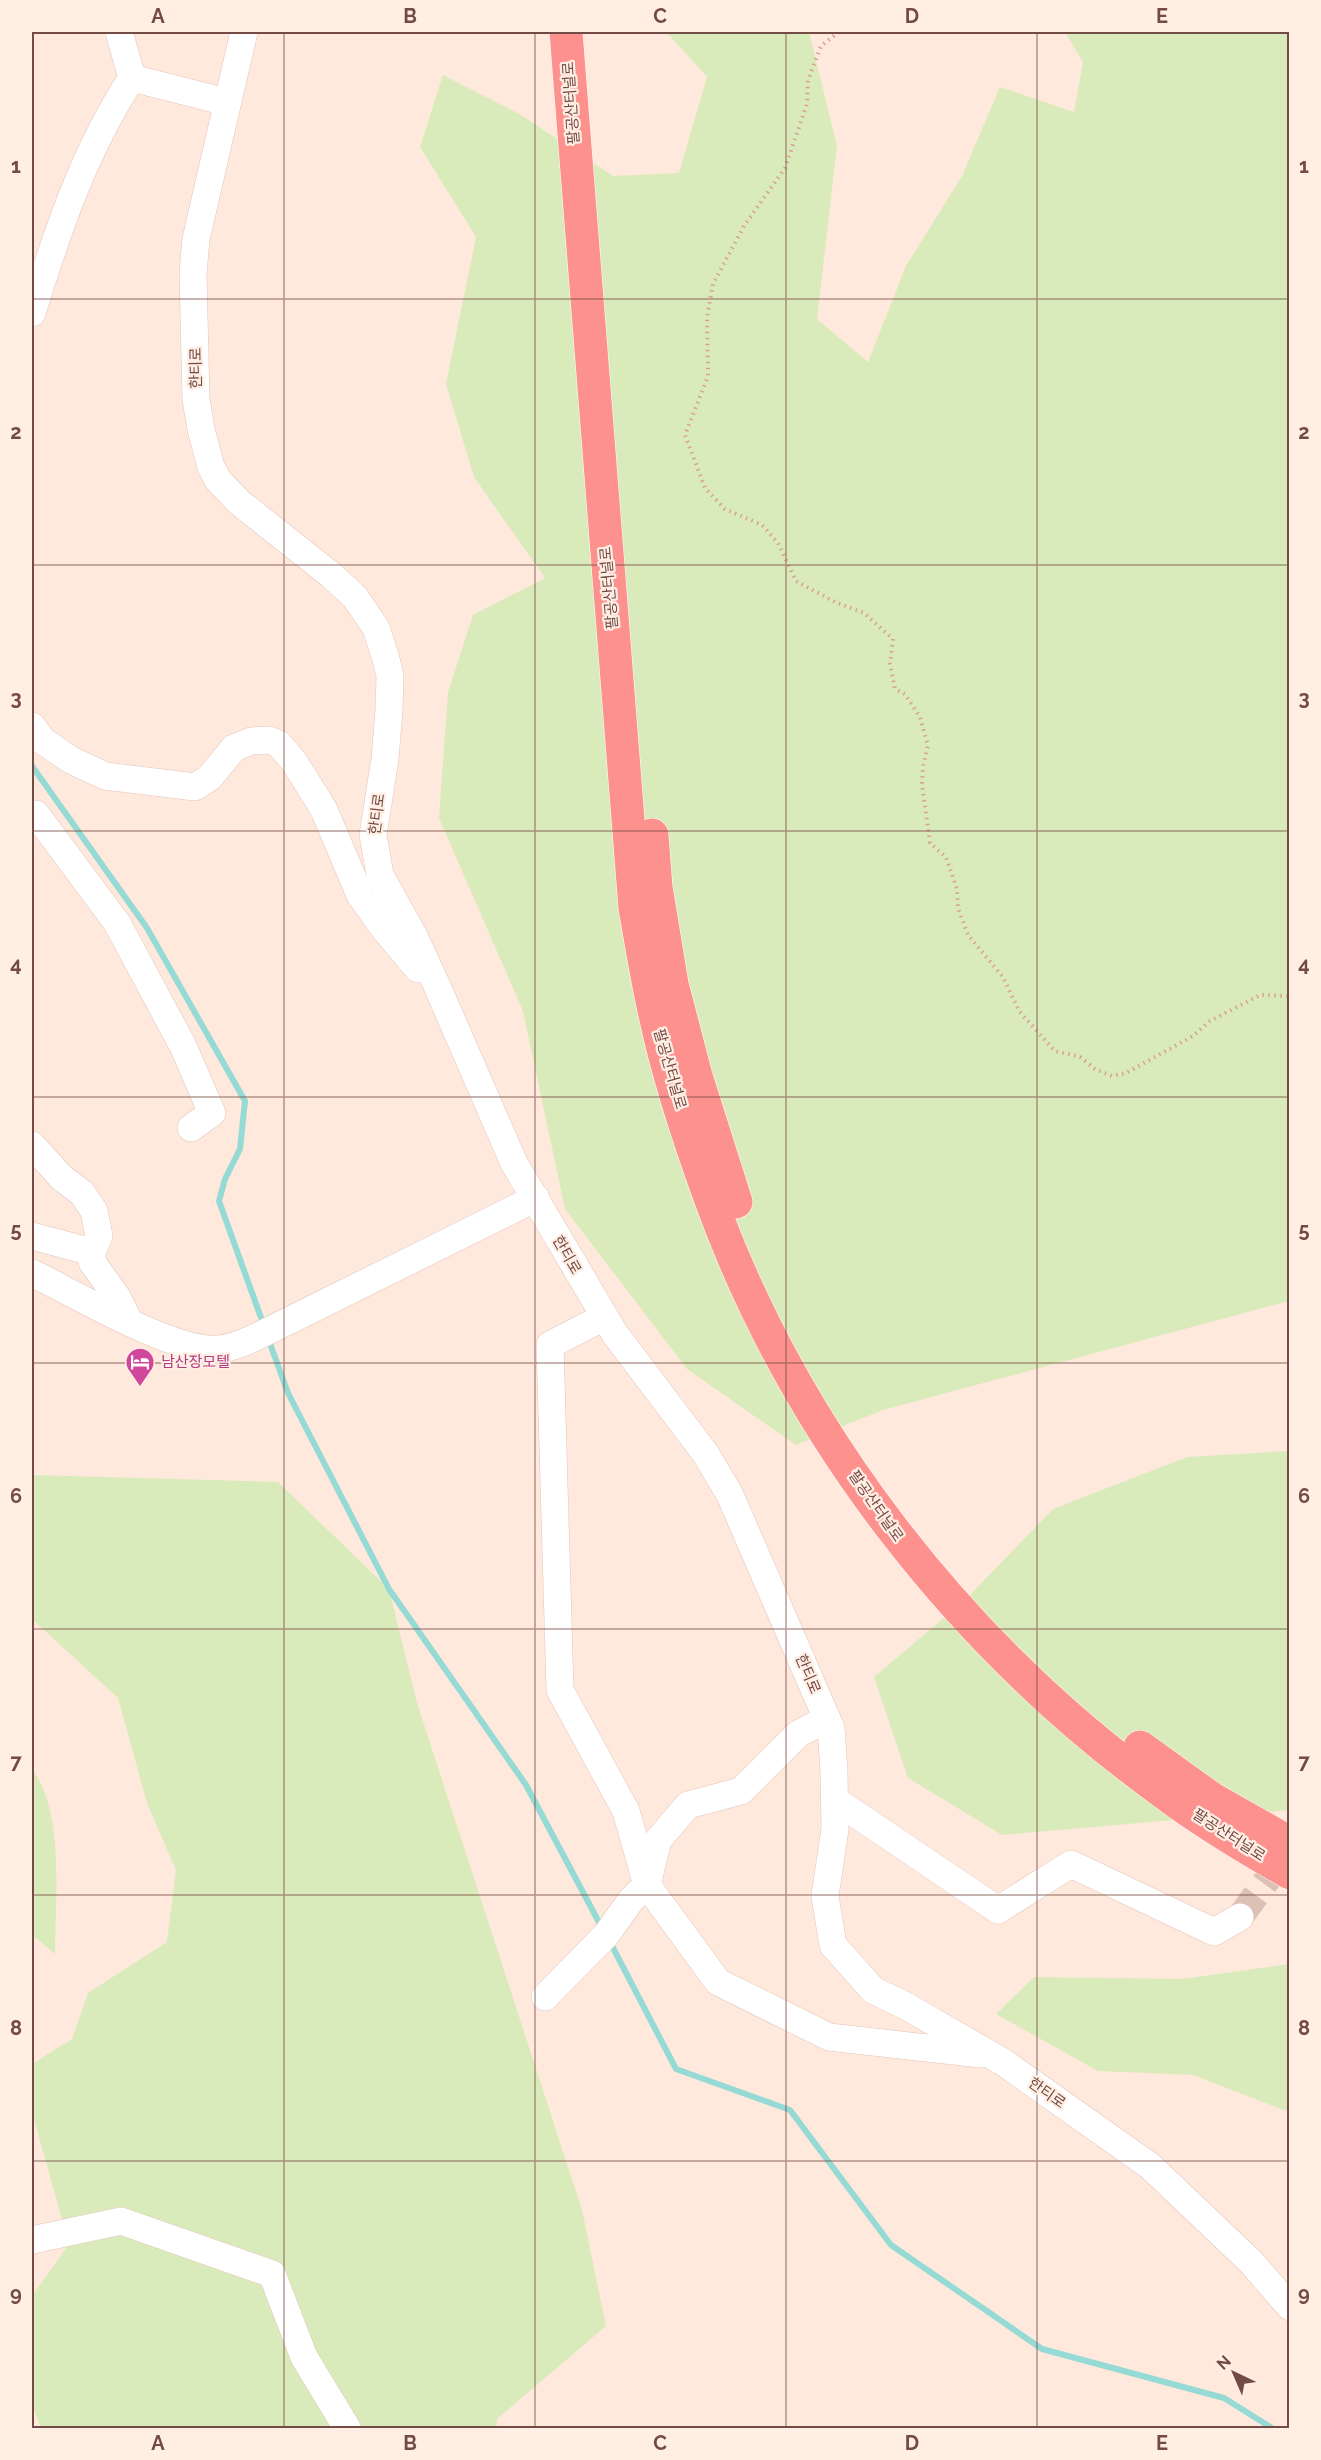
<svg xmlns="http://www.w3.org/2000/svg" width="1321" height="2460" viewBox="0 0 1321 2460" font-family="Raleway,'Noto Sans KR',sans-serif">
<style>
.green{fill:#daebbb}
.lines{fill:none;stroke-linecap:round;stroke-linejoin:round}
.stream{stroke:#96dad5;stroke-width:6}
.minor-tunnel{stroke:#dcc1b6;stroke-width:27;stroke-dasharray:27 14;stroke-linecap:butt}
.minor-casing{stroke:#e4c5bb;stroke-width:28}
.highway-casing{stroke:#fff;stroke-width:34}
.path{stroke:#d9a096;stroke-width:4;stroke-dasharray:1.5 4.5;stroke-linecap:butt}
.minor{stroke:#fff;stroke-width:27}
.highway{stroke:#fd918e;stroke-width:33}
.grid{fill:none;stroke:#744a44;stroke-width:1.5;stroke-opacity:0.55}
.labels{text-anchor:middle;stroke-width:4.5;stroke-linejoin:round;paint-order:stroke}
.street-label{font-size:15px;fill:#744a44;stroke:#ffeee4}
.hotel-label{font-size:15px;fill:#b23c85;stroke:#ffeee4;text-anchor:start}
.neatline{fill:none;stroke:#744a44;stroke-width:2}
.grid-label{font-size:20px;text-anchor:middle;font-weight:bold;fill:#744a44}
</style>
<rect width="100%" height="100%" fill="#fee9dc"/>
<!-- green -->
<g class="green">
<polygon points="662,32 809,32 837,146 817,319 868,362 906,266 962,176 1000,87 1074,112 1083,62 1065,32 1289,32 1289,1301 883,1410 796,1445 687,1369 565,1209 523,1011 439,818 448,692 473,615 545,578 474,477 446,384 476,237 420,147 443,75 521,115 613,176 679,173 707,77 670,36"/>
<polygon points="1289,1451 1289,1810 1002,1835 908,1778 874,1677 965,1600 1053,1509 1187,1457"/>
<polygon points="32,1475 278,1482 389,1589 417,1703 582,2210 606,2326 497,2419 496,2428 41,2428 32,2404 32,2296 69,2244 32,2112 32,2064 72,2039 88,1993 167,1942 176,1870 147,1803 118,1698 32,1619"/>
<path d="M32,1769C65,1813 55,1899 55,1954L32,1935Z"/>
<polygon points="1289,1964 1289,2112 1193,2075 1098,2071 996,2014 1034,1977 1182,1979"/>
</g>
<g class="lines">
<!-- stream -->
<g class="stream">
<polyline points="32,766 147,928 245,1101 240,1149 225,1179 219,1201 264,1326"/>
<polyline points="268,1338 288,1393 389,1589 526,1785 602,1928"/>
<polyline points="610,1942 676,2069 790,2110 891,2245 1042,2349 1224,2398 1272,2428"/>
</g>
<!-- minor-tunnel -->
<polyline class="minor-tunnel" points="1240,1917 1289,1850"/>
<!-- minor casing -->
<g class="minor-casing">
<g id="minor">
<polyline points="244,32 196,239 193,273 196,399 201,429 211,467 218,480 240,503 331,575 355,597 376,628 386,659 390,676 389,710 385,759 373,835 380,875 415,938 437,986 514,1163 615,1334 705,1453 730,1495 827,1719 831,1728 834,1772 835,1829 825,1896 833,1945 873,1990 906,2006 1003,2062 1150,2166 1251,2262 1290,2307"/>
<polyline points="132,78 226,102"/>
<path d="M32,313C57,232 85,149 132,78L119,32"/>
<polyline points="32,726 43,741 71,760 105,776 195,787 209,778 234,748 251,741 269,740 279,744 295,763 324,810 360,895 382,926 418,969"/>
<polyline points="36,814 117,923 183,1046 212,1113 191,1128"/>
<polyline points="32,1145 62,1178 82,1193 94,1211 99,1236 92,1252 92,1262 117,1297 129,1321"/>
<polyline points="32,1236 92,1252"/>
<path d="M32,1273C74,1293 175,1354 219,1349C231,1348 243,1343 254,1338L536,1198"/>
<polyline points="604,1317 550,1345 560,1690 626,1811 647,1885 718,1982 829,2037 981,2054"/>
<polyline points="835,1800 998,1910 1071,1864 1214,1932 1240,1917"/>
<polyline points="545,1997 606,1935 631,1900 647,1885 658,1840 688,1805 741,1791 798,1734 827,1719"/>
<polyline points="32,2240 121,2221 272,2274 304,2357 347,2428"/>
</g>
</g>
<!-- highway casing -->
<g class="highway-casing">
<g id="highway">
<path d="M566,32L635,908C641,943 647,979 655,1015C668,1076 688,1137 709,1195C795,1435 961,1647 1167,1795C1206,1824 1248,1849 1290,1873"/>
<polyline points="652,835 656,887 672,984 696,1076 736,1202"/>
<polyline points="1140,1747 1211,1798 1290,1843"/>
</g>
</g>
<!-- path -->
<polyline class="path" points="839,32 821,46 808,80 807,104 785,168 744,226 713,284 707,318 708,376 685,435 705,488 725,509 762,525 778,543 796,581 835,602 864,613 893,639 890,664 895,689 905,694 920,717 928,746 923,766 922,784 930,843 946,857 957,889 958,908 968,935 1003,977 1019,1011 1055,1051 1080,1057 1095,1069 1112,1076 1126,1073 1193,1036 1210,1021 1260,995 1290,996"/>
<!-- minor -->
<use href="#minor" class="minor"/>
<!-- highway -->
<use href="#highway" class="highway"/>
</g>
<!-- grid -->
<path class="grid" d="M284,32V2428M535,32V2428M786,32V2428M1037,32V2428M32,299H1290M32,565H1290M32,831H1290M32,1097H1290M32,1363H1290M32,1629H1290M32,1895H1290M32,2161H1290"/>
<!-- icons -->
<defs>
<g id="hotel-pin" transform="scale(1.5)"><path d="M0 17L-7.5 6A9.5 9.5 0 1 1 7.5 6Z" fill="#d1479c" stroke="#ffeee4"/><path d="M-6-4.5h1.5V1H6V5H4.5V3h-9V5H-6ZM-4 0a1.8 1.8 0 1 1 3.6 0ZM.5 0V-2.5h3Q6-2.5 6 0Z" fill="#fff"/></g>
</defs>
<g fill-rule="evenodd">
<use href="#hotel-pin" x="140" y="1362"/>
</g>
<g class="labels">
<!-- street labels -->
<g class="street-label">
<text transform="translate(571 103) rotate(-94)" y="5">팔공산터널로</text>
<text transform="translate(196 368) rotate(-91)" y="5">한티로</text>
<text transform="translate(609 588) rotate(-95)" y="5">팔공산터널로</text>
<text transform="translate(377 814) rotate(-83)" y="5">한티로</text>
<text transform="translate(670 1069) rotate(74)" y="5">팔공산터널로</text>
<text transform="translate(567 1255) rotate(60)" y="5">한티로</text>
<text transform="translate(876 1506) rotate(55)" y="5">팔공산터널로</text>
<text transform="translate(808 1674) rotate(67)" y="5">한티로</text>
<text transform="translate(1229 1835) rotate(33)" y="5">팔공산터널로</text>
<text transform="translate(1047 2093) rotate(35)" y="5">한티로</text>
</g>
<!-- hotel labels -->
<g class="hotel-label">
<text x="161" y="1367">남산장모텔</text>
</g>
</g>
<!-- border -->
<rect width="1321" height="2460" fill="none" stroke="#ffeee4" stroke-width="66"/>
<!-- north arrow -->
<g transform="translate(1234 2373) rotate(316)" stroke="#ffeee4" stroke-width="4.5" paint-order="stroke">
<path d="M0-4.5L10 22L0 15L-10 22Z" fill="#744a44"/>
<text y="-9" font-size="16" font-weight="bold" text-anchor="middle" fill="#744a44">N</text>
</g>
<rect x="33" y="33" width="1255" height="2394" class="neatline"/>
<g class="grid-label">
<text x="158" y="23">A</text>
<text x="410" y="23">B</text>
<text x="660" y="23">C</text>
<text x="912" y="23">D</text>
<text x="1162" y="23">E</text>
<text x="16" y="173">1</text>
<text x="1304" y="173">1</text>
<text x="16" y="439">2</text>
<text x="1304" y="439">2</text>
<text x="16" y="705">3</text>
<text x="1304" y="705">3</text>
<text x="16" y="971">4</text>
<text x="1304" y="971">4</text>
<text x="16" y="1237">5</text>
<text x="1304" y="1237">5</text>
<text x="16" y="1503">6</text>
<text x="1304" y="1503">6</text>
<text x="16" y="1769">7</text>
<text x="1304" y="1769">7</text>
<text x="16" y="2035">8</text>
<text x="1304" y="2035">8</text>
<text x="16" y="2301">9</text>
<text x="1304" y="2301">9</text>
<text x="158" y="2450">A</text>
<text x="410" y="2450">B</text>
<text x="660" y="2450">C</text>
<text x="912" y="2450">D</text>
<text x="1162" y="2450">E</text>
</g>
</svg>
